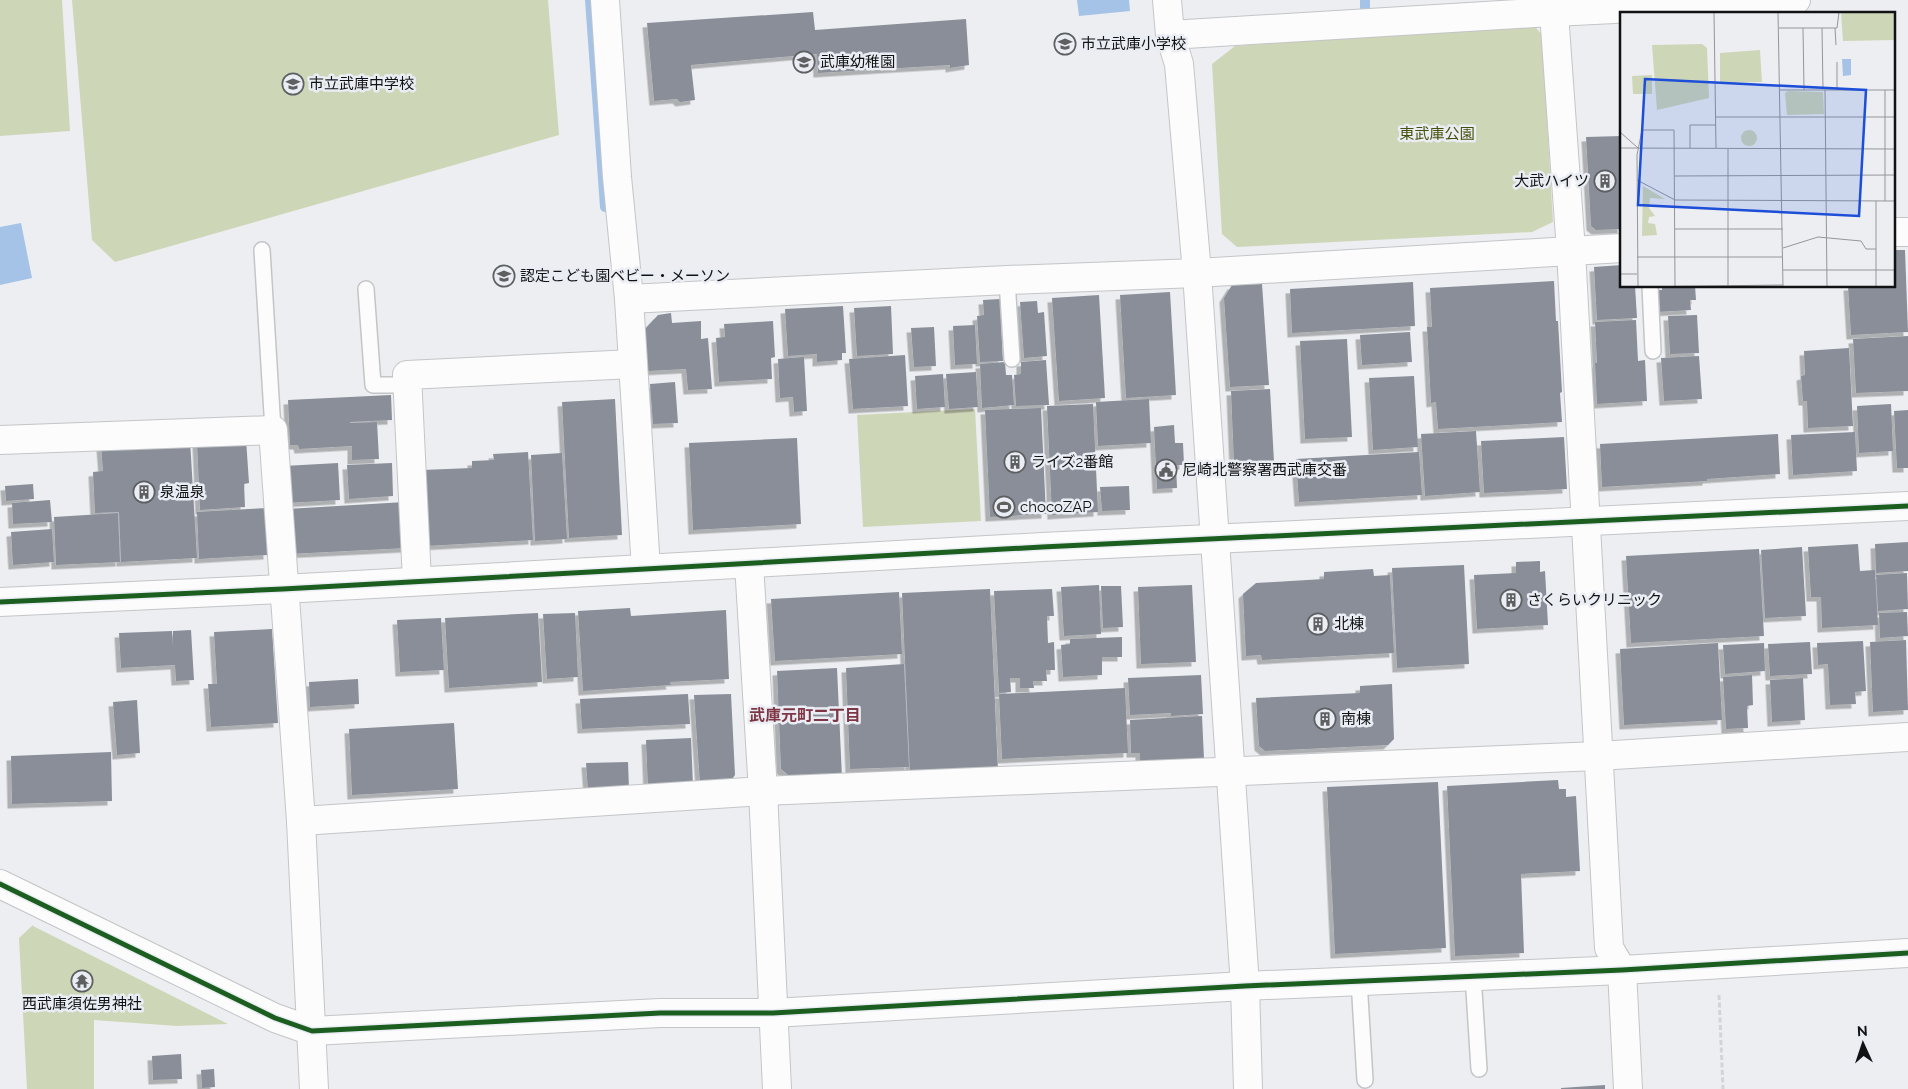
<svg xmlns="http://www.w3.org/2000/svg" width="1908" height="1089" viewBox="0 0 1908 1089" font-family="Raleway,'Noto Sans JP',sans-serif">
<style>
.green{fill:#ced6b8}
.water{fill:#a5c3e6}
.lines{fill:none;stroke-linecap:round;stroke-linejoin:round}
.stream{stroke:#a5c3e6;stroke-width:10}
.building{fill:#898e98;filter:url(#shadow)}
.lane-casing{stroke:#c3c5c7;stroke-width:18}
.street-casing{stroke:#c3c5c7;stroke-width:30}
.secondary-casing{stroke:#c3c5c7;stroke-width:30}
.path{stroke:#d4d4d5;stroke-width:3;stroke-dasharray:5 2.5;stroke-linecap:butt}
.lane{stroke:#fcfcfd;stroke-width:15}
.street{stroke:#fcfcfd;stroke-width:28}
.secondary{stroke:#fcfcfd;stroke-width:28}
.cycleway-casing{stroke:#eaedf3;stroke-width:8}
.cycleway{stroke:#1b5e20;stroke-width:5}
.labels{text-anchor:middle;stroke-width:5;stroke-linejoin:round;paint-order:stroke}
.poi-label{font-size:15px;fill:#101214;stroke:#eaedf3;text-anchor:start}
.park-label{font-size:15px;fill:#455008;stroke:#eaedf3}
.neighbourhood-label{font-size:16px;font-weight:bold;fill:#7e3645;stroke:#eaedf3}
.inset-road{fill:none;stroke:#949699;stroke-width:1}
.view{fill:#1d4ed8;fill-opacity:0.15;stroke:#1d4ed8;stroke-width:2.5}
.inset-edge{fill:none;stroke:#101214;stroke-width:2.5}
</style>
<defs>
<filter id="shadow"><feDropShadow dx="-4.5" dy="4.5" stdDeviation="0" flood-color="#0004"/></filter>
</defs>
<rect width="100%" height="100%" fill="#eceef1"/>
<!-- green -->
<g class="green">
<polygon points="0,0 62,0 70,131 0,136"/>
<polygon points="72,0 548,0 559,135 115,262 92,240"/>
<polygon points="1533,24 1542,35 1553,222 1532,232 1237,247 1222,234 1212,64 1235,46"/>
<polygon points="975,409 981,521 863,527 857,415"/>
<polygon points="33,925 33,926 228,1024 177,1026 94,1020 94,1089 27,1089 19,938"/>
</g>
<!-- water -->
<g class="water">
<polygon points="1077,0 1129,0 1130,11 1079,16"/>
<polygon points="21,223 32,278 0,285 0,227"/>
</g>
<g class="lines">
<!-- stream -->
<g class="stream">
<polyline points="590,0 605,207"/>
<polyline points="1365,0 1365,7"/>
</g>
</g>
<!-- building -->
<g class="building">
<polygon points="813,12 815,30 966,19 969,65 950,68 950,65 818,73 817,54 691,65 695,100 680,102 677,99 654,101 647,23"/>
<polygon points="1622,136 1622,229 1596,230 1591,226 1586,137"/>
<polygon points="1894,250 1905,250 1908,332 1851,335 1848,286 1894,286"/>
<polygon points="1622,265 1622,286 1635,286 1637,318 1597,320 1594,267"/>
<polygon points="1554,281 1556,321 1558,321 1562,392 1560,393 1562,422 1438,429 1436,402 1431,403 1427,327 1432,327 1430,288"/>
<polygon points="1413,282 1415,326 1292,333 1290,289"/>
<polygon points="1262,284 1269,385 1230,387 1224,298 1232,285"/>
<polygon points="1662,286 1695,286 1696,300 1690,300 1691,310 1657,312 1655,290 1662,290"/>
<polygon points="1170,292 1176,395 1126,398 1120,295"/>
<polygon points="1099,295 1105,398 1059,401 1052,298"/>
<polygon points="1000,299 1003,361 980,362 977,316 984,315 983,300"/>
<polygon points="1037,301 1038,313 1044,312 1047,356 1024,358 1020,302"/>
<polygon points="843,306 846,353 842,353 842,360 817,362 817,354 788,356 785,309"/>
<polygon points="891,306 893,354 857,356 854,308"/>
<polygon points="671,313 672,323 701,321 701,339 708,338 712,389 688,390 686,369 648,371 645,329 658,315"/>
<polygon points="1697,315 1699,353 1670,354 1668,316"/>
<polygon points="1636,320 1638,361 1645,360 1647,401 1597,404 1595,363 1597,363 1595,322"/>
<polygon points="773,321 775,357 771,358 772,379 719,382 716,338 725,337 724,324"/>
<polygon points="975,325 977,364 955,365 953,326"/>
<polygon points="934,327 936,366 914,367 911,328"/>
<polygon points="1410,332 1412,362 1362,365 1360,335"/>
<polygon points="1908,336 1908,391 1856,393 1853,339"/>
<polygon points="1347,339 1352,437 1305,439 1300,341"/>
<polygon points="1849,348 1853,426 1808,428 1807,401 1803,401 1801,376 1805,375 1804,351"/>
<polygon points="905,355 908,406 853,409 849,359"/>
<polygon points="1699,356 1702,399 1664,401 1661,358"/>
<polygon points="804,357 807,411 794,412 793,397 780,398 778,359"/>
<polygon points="1046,360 1049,405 1016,406 1014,375 1021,374 1021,362"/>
<polygon points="1005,362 1006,375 1012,375 1014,405 982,408 980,364"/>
<polygon points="976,372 978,407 949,409 946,374"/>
<polygon points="943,374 945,407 917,409 915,376"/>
<polygon points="1414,376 1418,447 1373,450 1369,378"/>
<polygon points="675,382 678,423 653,424 650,384"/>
<polygon points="1270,389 1274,462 1234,464 1231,391"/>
<polygon points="391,395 392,420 350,422 350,423 377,422 379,459 352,460 352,446 299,449 298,445 290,445 288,400"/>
<polygon points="615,399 622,535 569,538 562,402"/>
<polygon points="1149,399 1151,443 1098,446 1096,402"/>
<polygon points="1093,404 1098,512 1052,515 1047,406"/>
<polygon points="1891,404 1893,451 1859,453 1857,406"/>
<polygon points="1041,408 1046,514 990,517 985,410"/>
<polygon points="1908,410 1908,468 1897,468 1894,411"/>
<polygon points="1174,425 1175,443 1183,443 1184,465 1176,465 1177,488 1157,489 1154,427"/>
<polygon points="1476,431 1480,492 1425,496 1421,434"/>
<polygon points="1855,432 1857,471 1793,475 1791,435"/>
<polygon points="1778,434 1780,474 1707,479 1707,481 1602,487 1600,444"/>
<polygon points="1564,437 1567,489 1484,493 1481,441"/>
<polygon points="797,438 801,524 693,530 689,443"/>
<polygon points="246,439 249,483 244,484 245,507 200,510 197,442"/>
<polygon points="190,440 197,558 121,562 119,512 95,513 93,472 103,471 101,445"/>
<polygon points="528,452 533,540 426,546 422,470 472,468 472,461 494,460 493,454"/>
<polygon points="1419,452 1422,495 1299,502 1296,459"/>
<polygon points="562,453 567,539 535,541 531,455"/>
<polygon points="338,463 340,500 286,503 284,466"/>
<polygon points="392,463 393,496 349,499 347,465"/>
<polygon points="33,484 34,499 6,501 5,486"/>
<polygon points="1129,486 1130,510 1102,511 1100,487"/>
<polygon points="50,500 52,522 13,524 12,503"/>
<polygon points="405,502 407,548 289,554 287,509"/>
<polygon points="266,508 268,555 199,559 197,512"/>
<polygon points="118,513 120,562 56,565 54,517"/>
<polygon points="52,529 54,562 13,565 11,532"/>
<polygon points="1908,542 1908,571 1876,573 1875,544"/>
<polygon points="1858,544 1860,571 1875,570 1878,625 1822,628 1821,597 1811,597 1808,547"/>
<polygon points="1802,547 1806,616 1765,618 1761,550"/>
<polygon points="1759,549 1764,636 1631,643 1626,556"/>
<polygon points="1540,561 1540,572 1545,571 1548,625 1477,629 1474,575 1516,573 1516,562"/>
<polygon points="1464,565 1469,664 1397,668 1392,568"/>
<polygon points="1373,569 1374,576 1390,575 1394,653 1262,660 1261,655 1246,656 1243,594 1256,583 1324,579 1324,572"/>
<polygon points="1907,573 1908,609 1878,611 1876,575"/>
<polygon points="1099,585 1101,634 1064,636 1061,587"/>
<polygon points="1192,585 1196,662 1141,664 1138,587"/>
<polygon points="1101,586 1121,586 1123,627 1103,628"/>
<polygon points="990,589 998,771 910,775 902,593"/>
<polygon points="1052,589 1054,616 1047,616 1048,643 1054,642 1055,670 1046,670 1047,681 1033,681 1034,688 1020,688 1020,678 1010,678 1011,692 999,693 994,591"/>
<polygon points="899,592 902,654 775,661 771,599"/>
<polygon points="630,608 631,616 726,610 729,679 670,682 671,685 583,691 578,611"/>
<polygon points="1907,612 1908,636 1880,638 1879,613"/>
<polygon points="538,613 542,682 449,688 445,618"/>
<polygon points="575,613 578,677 547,679 543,614"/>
<polygon points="441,618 444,670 400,672 397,620"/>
<polygon points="272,629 278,723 211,727 208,684 217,684 214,632"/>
<polygon points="191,630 194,680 176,681 175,665 121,668 119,633 172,631 173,645 173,631"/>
<polygon points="1122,637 1122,657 1102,657 1102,675 1063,677 1061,645 1070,644 1070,639"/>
<polygon points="1906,640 1908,710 1873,712 1870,642"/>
<polygon points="1863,641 1866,691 1855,692 1856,704 1830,705 1828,664 1818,665 1817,643"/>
<polygon points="1810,642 1812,674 1770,676 1768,644"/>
<polygon points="1718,643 1722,720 1624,725 1620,649"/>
<polygon points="1764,643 1765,671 1725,674 1723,645"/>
<polygon points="904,664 909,767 850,769 846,668"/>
<polygon points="837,668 842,778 794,780 781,769 777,671"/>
<polygon points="1201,675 1203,714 1171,716 1171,713 1130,715 1128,678"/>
<polygon points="1752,675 1753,705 1747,706 1748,728 1726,729 1723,677"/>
<polygon points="1803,678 1805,720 1772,722 1770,680"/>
<polygon points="358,679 359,704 310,707 309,682"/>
<polygon points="1392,684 1394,739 1388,745 1265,751 1259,746 1256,698 1360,693 1360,686"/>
<polygon points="1125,688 1128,753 1002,759 999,694"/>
<polygon points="688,694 690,724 582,729 580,699"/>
<polygon points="731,694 735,775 730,782 700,784 694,695"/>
<polygon points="137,700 140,753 117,755 113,702"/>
<polygon points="1202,716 1204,759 1140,762 1140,753 1131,753 1130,720"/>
<polygon points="454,723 458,789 352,795 349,729"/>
<polygon points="691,738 693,786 648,788 646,740"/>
<polygon points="111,752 112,801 12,804 11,756"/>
<polygon points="628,762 629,789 588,791 586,763"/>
<polygon points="1558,780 1559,789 1566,789 1566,797 1576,796 1580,871 1521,874 1524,953 1455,956 1447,786"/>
<polygon points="1438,782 1446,948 1335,954 1327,787"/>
<polygon points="181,1054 182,1079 153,1080 152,1056"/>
<polygon points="214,1069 215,1087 202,1088 201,1070"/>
<polygon points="1605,1085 1605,1089 1561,1089 1561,1088"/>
</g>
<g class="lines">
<!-- lane casing -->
<g class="lane-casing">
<g id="lane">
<polyline points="262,250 273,430"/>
<polyline points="1007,280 1012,359"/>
<polyline points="1650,286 1653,351"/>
<polyline points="366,289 373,385 407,385"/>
<polyline points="1473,975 1479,1069"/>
<polyline points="1359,980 1365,1080"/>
</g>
</g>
<!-- street casing -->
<g class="street-casing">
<g id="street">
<polyline points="605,0 617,177 629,299 646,569"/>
<polyline points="1167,0 1170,35 1179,64 1197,273 1245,986 1248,1089"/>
<polyline points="1554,13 1571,251 1609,948 1622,970 1628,1089"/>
<polyline points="1170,35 1534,13 1796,0"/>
<polyline points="1894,232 1908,232"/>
<polyline points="629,299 1007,280 1197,273 1622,248"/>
<polyline points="0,440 273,430 301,821 314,1089"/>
<polyline points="749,564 763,791 777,1089"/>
<polyline points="417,581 407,375 633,364"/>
<polyline points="301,821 763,791 1598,756 1908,737"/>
</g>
</g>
<!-- secondary casing -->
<g class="secondary-casing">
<g id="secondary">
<polyline points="0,602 283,589 1042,547 1908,506"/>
<polyline points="0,884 275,1018 312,1031 660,1013 773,1013 1245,986 1622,970 1908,953"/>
</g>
</g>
<!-- path -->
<polyline class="path" points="1719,995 1723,1089"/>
<!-- lane -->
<use href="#lane" class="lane"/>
<!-- street -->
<use href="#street" class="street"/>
<!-- secondary -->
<use href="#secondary" class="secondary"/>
<!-- cycleway casing -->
<g class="cycleway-casing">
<g id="cycleway">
<polyline points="0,602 283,589 1042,547 1908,506"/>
<polyline points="0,884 275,1018 312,1031 660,1013 773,1013 1245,986 1622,970 1908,953"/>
</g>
</g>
<!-- cycleway -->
<use href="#cycleway" class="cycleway"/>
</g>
<!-- icons -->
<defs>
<g id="school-ring" transform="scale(1.125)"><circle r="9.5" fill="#eaedf3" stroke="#5d5f61" stroke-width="1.5"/><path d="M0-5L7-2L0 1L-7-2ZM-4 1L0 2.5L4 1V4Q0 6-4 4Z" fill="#5d5f61"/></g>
<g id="building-ring" transform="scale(1.125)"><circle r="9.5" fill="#eaedf3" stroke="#5d5f61" stroke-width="1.5"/><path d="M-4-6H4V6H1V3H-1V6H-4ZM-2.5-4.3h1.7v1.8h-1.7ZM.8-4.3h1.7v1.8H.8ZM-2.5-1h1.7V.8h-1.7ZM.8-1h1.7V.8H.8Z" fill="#5d5f61"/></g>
<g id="civic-ring" transform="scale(1.125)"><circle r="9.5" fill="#eaedf3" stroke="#5d5f61" stroke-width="1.5"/><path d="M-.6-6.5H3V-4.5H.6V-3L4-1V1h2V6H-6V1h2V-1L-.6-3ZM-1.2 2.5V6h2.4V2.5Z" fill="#5d5f61"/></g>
<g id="stadium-ring" transform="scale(1.125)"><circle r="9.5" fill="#eaedf3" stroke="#5d5f61" stroke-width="1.5"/><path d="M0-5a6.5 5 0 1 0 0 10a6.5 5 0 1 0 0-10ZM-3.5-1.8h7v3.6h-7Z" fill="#5d5f61"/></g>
<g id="temple-ring" transform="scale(1.125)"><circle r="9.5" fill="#eaedf3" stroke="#5d5f61" stroke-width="1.5"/><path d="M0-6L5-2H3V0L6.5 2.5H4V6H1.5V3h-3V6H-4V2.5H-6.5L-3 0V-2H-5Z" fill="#5d5f61"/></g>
</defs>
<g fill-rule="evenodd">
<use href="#school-ring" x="1065" y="44"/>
<use href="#school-ring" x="804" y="62"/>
<use href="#school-ring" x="293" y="84"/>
<use href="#building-ring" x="1605" y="181"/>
<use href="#school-ring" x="504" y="276"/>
<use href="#building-ring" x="1015" y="462"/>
<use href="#civic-ring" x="1166" y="470"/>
<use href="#building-ring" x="144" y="492"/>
<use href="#stadium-ring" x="1004" y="507"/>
<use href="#building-ring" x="1511" y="600"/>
<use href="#building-ring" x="1318" y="624"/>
<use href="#building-ring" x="1325" y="719"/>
<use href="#temple-ring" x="82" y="981"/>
</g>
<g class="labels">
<!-- poi labels -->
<g class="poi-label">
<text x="1081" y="49">市立武庫小学校</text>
<text x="820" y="67">武庫幼稚園</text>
<text x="309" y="89">市立武庫中学校</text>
<text x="1589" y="186" text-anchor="end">大武ハイツ</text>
<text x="520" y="281">認定こども園ベビー・メーソン</text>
<text x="1031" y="467">ライズ2番館</text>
<text x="1182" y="475">尼崎北警察署西武庫交番</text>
<text x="160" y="497">泉温泉</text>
<text x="1020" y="512">chocoZAP</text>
<text x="1527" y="605">さくらいクリニック</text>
<text x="1334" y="629">北棟</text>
<text x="1341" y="724">南棟</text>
<text x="82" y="1009" text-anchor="middle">西武庫須佐男神社</text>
</g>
<!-- park labels -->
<g class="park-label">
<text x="1437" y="139">東武庫公園</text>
</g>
<!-- neighbourhood labels -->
<g class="neighbourhood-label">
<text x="805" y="721">武庫元町二丁目</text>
</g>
</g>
<!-- overview -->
<g transform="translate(1620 12)">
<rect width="275" height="275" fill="#eceef1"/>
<path d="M221,0H275V28L223,29ZM82,32L87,36L89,86L37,98L32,33ZM140,38L142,70L100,71V41ZM32,63V82H13L12,64ZM168,79L203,80L204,102L167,103L165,81ZM121 126a8 8 0 1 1 16 0a8 8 0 1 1-16 0ZM23,174L45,187L30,186L29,196L35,204L29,205L28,211L35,212L37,223L22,224Z" fill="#ced6b8"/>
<path d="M222,47H231V63L223,64Z" fill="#a5c3e6"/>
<path class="inset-road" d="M94,0L96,136M158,0L163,275M159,16H202L203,77M183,16L184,78M202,16H217L219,0M215,16L216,33M217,50V78M160,78H275M205,78L207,275M265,78V189M96,105H275M0,120L18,136M0,136L275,137M70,136V113H96M55,164L275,163M17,168L55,188L275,189M55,217H163M163,236L198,225L241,229L246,237H256M17,245H163M163,258H275M0,262H17M9,275L163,273M18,275L17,143L22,118H54L55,275M108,275V137M256,275V189"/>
<path class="view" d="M25,67L246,78L239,204L18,193Z"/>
<rect width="275" height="275" class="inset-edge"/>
</g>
<!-- north arrow -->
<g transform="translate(1863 1044) rotate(357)" stroke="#eaedf3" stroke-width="4" paint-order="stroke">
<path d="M0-4L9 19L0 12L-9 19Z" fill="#101214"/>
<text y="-8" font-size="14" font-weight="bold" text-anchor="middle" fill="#101214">N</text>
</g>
</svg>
